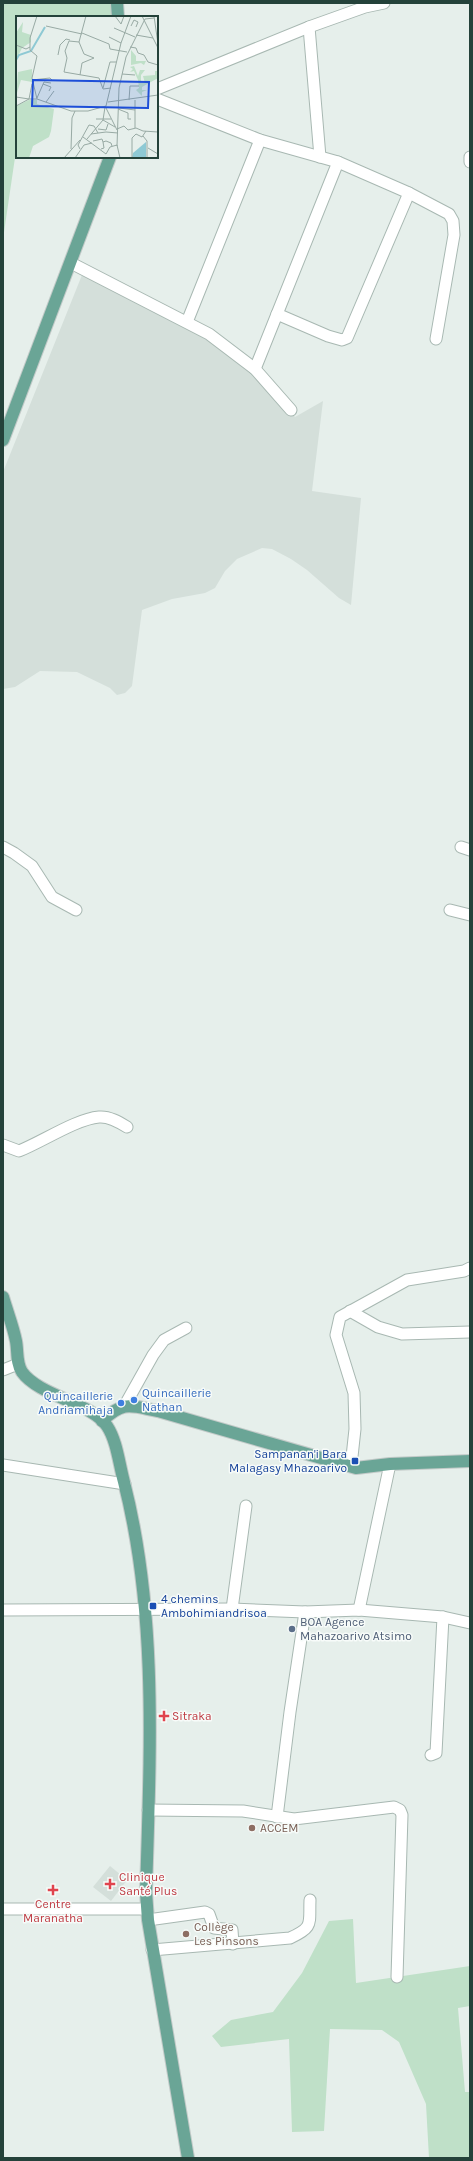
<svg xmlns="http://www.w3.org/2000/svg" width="473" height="2161" viewBox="0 0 473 2161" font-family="Karla,sans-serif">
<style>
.built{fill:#d4dfda}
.green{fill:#bfe0c8}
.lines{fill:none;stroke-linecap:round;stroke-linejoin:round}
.minor-casing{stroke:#a8b8b2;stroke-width:13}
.major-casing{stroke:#c2cac8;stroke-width:14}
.minor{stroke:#fff;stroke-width:11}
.major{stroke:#6aa596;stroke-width:12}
.shop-dot{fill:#3f7fe0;stroke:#f7fbf9;stroke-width:1.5}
.transit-dot{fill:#1a4fb4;stroke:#f7fbf9;stroke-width:1.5}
.service-dot{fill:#5c6f8a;stroke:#f7fbf9;stroke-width:1.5}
.health-dot{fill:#e0444e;stroke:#f7fbf9;stroke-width:1.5}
.education-dot{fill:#8d6e63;stroke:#f7fbf9;stroke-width:1.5}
.labels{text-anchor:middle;stroke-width:3;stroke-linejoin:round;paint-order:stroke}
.shop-label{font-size:12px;fill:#366cbe;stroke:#f7fbf9;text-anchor:start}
.transit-label{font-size:12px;fill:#164399;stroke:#f7fbf9;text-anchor:end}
.service-label{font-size:12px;fill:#4e5e75;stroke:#f7fbf9;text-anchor:start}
.health-label{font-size:12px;fill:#be3a42;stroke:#f7fbf9;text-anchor:start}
.education-label{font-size:12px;fill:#785e54;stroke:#f7fbf9;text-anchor:start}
.inset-river{fill:none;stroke:#8ec9d4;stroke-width:2}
.inset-road{fill:none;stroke:#98aaa4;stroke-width:1}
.view{fill:#1d4ed8;fill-opacity:0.15;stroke:#1d4ed8;stroke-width:2}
.inset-edge{fill:none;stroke:#24423a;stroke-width:2}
</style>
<rect width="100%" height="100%" fill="#e6efeb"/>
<!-- built -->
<g class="built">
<polygon points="84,270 187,322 255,369 295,417 323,401 312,491 361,498 351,605 339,598 307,570 291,559 272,549 262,548 237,559 225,571 215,588 205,593 172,599 142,610 132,686 125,693 117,695 110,688 77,672 40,671 15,687 3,689 3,472"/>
<polygon points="110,1866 127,1880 111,1901 93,1887"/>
</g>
<!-- green -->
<g class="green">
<polygon points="3,3 111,3 112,17 17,17 17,144 3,239"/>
<polygon points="353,1919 356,1983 470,1966 470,2006 458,2008 465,2092 470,2092 470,2158 429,2158 426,2104 399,2042 382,2030 330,2029 324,2131 292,2132 289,2039 221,2047 212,2036 231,2020 273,2012 302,1973 329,1921"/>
</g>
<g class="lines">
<!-- minor casing -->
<g class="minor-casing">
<g id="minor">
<polyline points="309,27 320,157"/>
<polyline points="157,89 309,27 365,7 384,3"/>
<polyline points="157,99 260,140 338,162 409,193 449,214 453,221 454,235 436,339"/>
<polyline points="470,157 470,162"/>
<polyline points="71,263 209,334 255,369 291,410"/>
<polyline points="277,314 328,336 342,340 347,338 409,193"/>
<polyline points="187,322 260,140"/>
<polyline points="255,369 338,162"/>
<polyline points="3,847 14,853 32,866 52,897 76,910"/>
<polyline points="461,847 470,850"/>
<polyline points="450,910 470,915"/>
<path d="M3,1145L19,1151C42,1142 76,1119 99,1117C109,1116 119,1122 127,1127"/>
<polyline points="350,1311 378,1327 402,1334 470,1332"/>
<polyline points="3,1370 18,1364"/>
<polyline points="125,1405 153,1355 164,1340 186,1328"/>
<polyline points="3,1465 125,1484"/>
<polyline points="351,1466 355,1429 354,1393 336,1335 340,1317 407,1280 464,1271 470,1268"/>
<polyline points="232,1609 246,1506"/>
<polyline points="3,1610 232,1609 305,1612 359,1610 443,1617 470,1623"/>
<polyline points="359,1610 390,1464"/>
<polyline points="431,1755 436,1753 443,1617"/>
<polyline points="148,1810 243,1811 294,1819 394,1807 400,1810 402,1815 397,1977"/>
<polyline points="277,1817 290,1712 305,1612"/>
<polyline points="3,1909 147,1909"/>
<polyline points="148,1920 205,1912 209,1914 214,1928 232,1930 233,1944"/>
<path d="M152,1950L290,1938C314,1927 309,1924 310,1900"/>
</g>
</g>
<!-- major casing -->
<g class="major-casing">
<g id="major">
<polyline points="117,3 118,17"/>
<polyline points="3,440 110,157"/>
<path d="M3,1297C7,1311 13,1326 16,1341C18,1351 16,1363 22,1372C39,1396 92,1403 107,1426C117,1441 119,1464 124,1482C158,1615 150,1756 146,1892L148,1920L188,2158"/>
<path d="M102,1421C124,1400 131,1406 158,1411L356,1468L390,1464L470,1461"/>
</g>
</g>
<!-- minor -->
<use href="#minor" class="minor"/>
<!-- major -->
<use href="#major" class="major"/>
</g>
<!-- markers -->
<g class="shop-dot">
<circle cx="134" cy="1400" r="4"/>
<circle cx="121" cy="1403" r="4"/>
</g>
<g class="transit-dot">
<rect x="351" y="1457" width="8" height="8" rx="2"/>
<rect x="149" y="1602" width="8" height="8" rx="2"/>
</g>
<circle class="service-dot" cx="292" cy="1629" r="4"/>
<g class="health-dot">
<path d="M162 1710h4v4h4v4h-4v4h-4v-4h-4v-4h4z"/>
<path d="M108 1878h4v4h4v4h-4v4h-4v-4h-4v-4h4z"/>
<path d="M51 1884h4v4h4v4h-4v4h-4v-4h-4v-4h4z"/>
</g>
<g class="education-dot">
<circle cx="252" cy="1828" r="4"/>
<circle cx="186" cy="1934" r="4"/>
</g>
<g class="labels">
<!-- shop labels -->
<g class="shop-label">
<text x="142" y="1397">Quincaillerie<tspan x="142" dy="14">Nathan</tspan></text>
<text x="113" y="1400" text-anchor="end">Quincaillerie<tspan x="113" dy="14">Andriamihaja</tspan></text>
</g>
<!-- transit labels -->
<g class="transit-label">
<text x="347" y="1458">Sampanan'i Bara<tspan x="347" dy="14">Malagasy Mhazoarivo</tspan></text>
<text x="161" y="1603" text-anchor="start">4 chemins<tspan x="161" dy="14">Ambohimiandrisoa</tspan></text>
</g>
<!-- service labels -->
<g class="service-label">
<text x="300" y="1626">BOA Agence<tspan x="300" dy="14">Mahazoarivo Atsimo</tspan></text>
</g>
<!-- health labels -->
<g class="health-label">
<text x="172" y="1720">Sitraka</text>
<text x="119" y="1881">Clinique<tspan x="119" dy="14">Santé Plus</tspan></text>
<text x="53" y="1908" text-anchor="middle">Centre<tspan x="53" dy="14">Maranatha</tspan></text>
</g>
<!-- education labels -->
<g class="education-label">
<text x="260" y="1832">ACCEM</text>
<text x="194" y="1931">Collège<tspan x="194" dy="14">Les Pinsons</tspan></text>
</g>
</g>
<!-- overview -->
<g transform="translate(16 16)">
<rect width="142" height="142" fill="#e6efeb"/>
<path d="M7,6L6,16L15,19V26L6,32L0,44V17ZM115,34L120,40V45H130L128,49L125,47L115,49ZM118,50L122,60L124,54H129L125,59V67H129L127,60L139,59V55H142V62L126,71V74H131L126,76V80L120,74L123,72L122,64L118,55L114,56L117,53L114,51ZM16,53V66L5,64L0,80L2,56ZM13,84H21V88L38,93L35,115L33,121L17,130L13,142H0V90Z" fill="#bfe0c8"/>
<path d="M130,126V142H116L117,137Z" fill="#8ec9d4"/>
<path class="inset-river" d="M0,44L3,39L15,35L29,11"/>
<path class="inset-road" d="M21,0L14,22V34L21,40L16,62L21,83M99,0L105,8L108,0M126,0L142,32M138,0L142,28M30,10L66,18M115,10L118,4L122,6L120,11M98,12L119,21M66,17L93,28L94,33L111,36M120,19L137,22M93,21L105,27M63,26L53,25L49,35L51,42L48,56L83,62L87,73L95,72M0,29L10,33L14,31M114,31L120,32L122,37L128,39L132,46L142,49M42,39L44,29L50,23L54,24M106,58L119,59M64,59L66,47L78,42L68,38L63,26L70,0M16,64L34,62L37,65M27,68L35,71L33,75M87,72L94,46H100M0,81L13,83L16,68M21,82L28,66L35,67M113,84L114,70H123M30,86L38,75M92,86L142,79M0,90L13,83H21L55,95H72L90,90L105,27L115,0M89,90L101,114M103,92L119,94M102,93L112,97V103H115M80,103H95M87,104L99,111M119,112V84M82,113L90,114L92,108M101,113L108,110L112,114L120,112L127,115L142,116M75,118L90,116L102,117M127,120L131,125V142M67,121L90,138L94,131L101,129M71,123L87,104L89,91M77,125L86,123L87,126M101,129L104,142M101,130L103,72L110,41L129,3L138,2M132,132L142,138L141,142M55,133L56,102L59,95M64,133L62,129L73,109L78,110L82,117M85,133L88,132L87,126L90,125L95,127L96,130M48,142L64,124M59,142L68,129L76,127M116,142V122L120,118L126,121L130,115"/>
<path class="view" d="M17,64L133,66L132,92L16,90Z"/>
<rect width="142" height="142" class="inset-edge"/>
</g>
<!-- border -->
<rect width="473" height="2161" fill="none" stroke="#24423a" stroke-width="8"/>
</svg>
